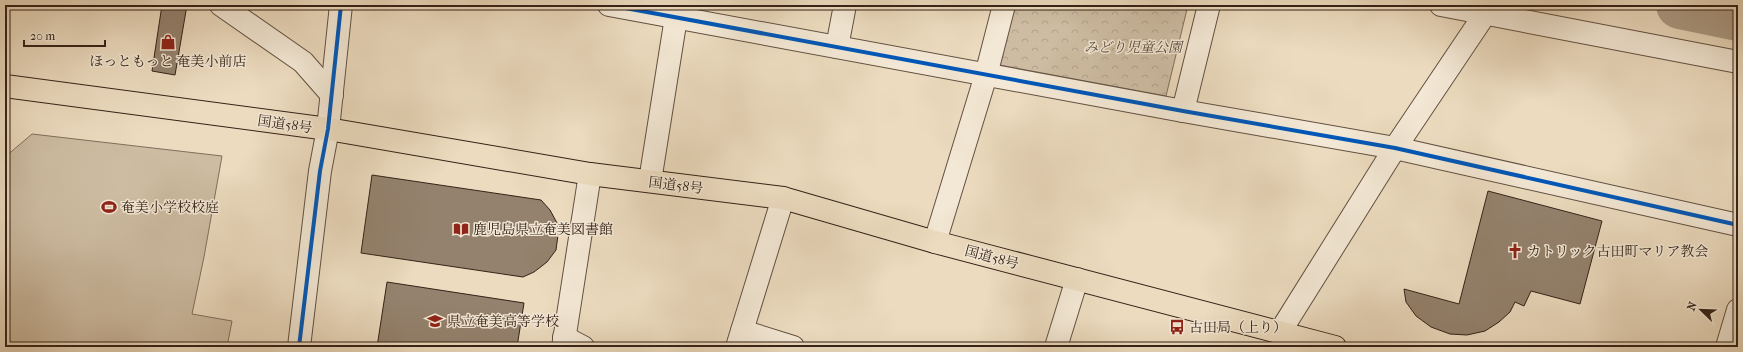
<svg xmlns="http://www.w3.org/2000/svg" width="1743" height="352" viewBox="0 0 1743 352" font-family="'IM FELL French Canon','Noto Serif JP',serif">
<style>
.grass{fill:#cdbca2;stroke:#806f5c}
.park{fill:url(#park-crowns);stroke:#806f5c}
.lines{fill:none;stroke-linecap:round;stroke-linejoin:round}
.river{stroke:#ad9c86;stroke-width:48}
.building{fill:#94826e;stroke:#342217}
.street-casing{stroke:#625041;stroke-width:24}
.highway-casing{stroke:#342217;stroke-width:24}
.street{stroke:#f3e8d5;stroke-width:22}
.highway{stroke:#ecdbbf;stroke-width:22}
.cycleway-casing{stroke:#f3e8d5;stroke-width:6}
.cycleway{stroke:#0057b8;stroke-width:4}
.labels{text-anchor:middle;stroke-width:3;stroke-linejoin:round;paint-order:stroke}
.park-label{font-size:14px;font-style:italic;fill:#5a483a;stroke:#f3e8d5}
.poi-label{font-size:14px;fill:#342217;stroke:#f3e8d5;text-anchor:start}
.street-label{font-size:14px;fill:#342217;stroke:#f3e8d5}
</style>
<defs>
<pattern id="park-crowns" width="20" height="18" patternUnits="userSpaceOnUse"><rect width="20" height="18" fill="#cdbca2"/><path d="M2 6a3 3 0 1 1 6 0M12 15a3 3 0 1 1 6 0" fill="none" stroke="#b1a18b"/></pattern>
</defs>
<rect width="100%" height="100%" fill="#ecdbbf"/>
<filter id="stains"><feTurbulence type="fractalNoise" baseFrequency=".005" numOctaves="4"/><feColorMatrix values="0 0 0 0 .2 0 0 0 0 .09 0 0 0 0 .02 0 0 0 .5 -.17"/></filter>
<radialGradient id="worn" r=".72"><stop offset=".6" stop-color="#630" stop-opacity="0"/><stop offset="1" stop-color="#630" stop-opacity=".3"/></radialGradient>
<!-- grass -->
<polygon class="grass" points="32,134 222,156 204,257 192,314 232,321 227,347 5,347 5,157"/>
<!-- park -->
<polygon class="park" points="1009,5 1188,5 1166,96 994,64"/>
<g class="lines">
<!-- river -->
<polyline class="river" points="1680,5 1738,17"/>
</g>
<!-- building -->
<g class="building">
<polygon points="162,5 187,5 175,75 152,71"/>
<polygon points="372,175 541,200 550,210 557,223 558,235 556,250 547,262 534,272 523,277 361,253"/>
<polygon points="1488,191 1602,221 1580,304 1531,291 1524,306 1515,302 1510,312 1499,322 1485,331 1467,335 1450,334 1431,327 1416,316 1406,302 1404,289 1459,304"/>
<polygon points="387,282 524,303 517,347 377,347"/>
</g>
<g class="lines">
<!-- street casing -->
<g class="street-casing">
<g id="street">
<polyline points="221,5 303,62 332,95"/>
<polyline points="609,5 1183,111 1395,148 1738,225"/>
<polyline points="1441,5 1738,62"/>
<polyline points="837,47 845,5"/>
<polyline points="1183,111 1209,5"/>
<polyline points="650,181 678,5"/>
<polyline points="935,242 986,75 1004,5"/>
<polyline points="742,331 793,347"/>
<polyline points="1280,332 1395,148 1491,5"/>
<polyline points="564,337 583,347"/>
<polyline points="299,347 320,171 328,129 341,5"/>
<polyline points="563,347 590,174"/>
<polyline points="737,347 783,198"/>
<polyline points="1056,347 1077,279"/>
<polyline points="1727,347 1738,310"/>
</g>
</g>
<!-- highway casing -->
<g class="highway-casing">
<polyline id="highway" points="5,86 328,129 590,174 783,198 935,242 1335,347"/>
</g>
<!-- street -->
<use href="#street" class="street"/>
<!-- highway -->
<use href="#highway" class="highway"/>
<!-- cycleway casing -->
<g class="cycleway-casing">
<g id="cycleway">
<polyline points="609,5 1183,111 1395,148 1738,225"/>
<polyline points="299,347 320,171 328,129 341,5"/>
</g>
</g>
<!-- cycleway -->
<use href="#cycleway" class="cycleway"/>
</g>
<!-- icons -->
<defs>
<g id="shop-bare" transform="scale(1.2)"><path d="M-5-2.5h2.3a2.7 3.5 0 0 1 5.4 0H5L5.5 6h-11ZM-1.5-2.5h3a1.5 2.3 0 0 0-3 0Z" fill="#8f2418" stroke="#f3e8d5" stroke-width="2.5" paint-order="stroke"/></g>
<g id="stadium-bare" transform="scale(1.2)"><path d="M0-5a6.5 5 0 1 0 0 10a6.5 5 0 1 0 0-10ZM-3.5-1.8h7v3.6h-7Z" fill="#8f2418" stroke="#f3e8d5" stroke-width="2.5" paint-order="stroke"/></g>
<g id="library-bare" transform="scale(1.2)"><path d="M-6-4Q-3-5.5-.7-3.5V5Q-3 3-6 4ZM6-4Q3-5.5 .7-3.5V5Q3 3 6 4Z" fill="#8f2418" stroke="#f3e8d5" stroke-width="2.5" paint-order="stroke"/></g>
<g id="church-bare" transform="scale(1.2)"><path d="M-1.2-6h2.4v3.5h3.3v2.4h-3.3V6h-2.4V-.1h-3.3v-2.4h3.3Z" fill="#8f2418" stroke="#f3e8d5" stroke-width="2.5" paint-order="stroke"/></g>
<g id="school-bare" transform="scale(1.2)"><path d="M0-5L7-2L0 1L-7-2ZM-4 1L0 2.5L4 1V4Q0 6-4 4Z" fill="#8f2418" stroke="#f3e8d5" stroke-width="2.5" paint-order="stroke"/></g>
<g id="bus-bare" transform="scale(1.2)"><path d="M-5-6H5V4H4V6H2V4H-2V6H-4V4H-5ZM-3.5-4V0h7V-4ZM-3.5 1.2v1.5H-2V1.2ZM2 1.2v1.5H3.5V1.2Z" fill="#8f2418" stroke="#f3e8d5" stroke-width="2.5" paint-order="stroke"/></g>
</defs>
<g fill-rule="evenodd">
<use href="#shop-bare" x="168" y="42"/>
<use href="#stadium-bare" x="109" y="207"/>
<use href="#library-bare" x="461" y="229"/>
<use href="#church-bare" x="1515" y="251"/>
<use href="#school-bare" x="435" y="321"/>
<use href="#bus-bare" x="1177" y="327"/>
</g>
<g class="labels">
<!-- park labels -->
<g class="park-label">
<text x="1133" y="52">みどり児童公園</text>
</g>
<!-- poi labels -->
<g class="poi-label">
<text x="168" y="66" text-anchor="middle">ほっともっと 奄美小前店</text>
<text x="121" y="212">奄美小学校校庭</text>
<text x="473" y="234">鹿児島県立奄美図書館</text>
<text x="1527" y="256">カトリック古田町マリア教会</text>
<text x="447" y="326">県立奄美高等学校</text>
<text x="1189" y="332">古田局（上り）</text>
</g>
<!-- street labels -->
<g class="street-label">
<text transform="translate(285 124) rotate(8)" y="5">国道58号</text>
<text transform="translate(676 185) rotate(7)" y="5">国道58号</text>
<text transform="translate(992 257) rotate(15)" y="5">国道58号</text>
</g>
</g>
<!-- margin -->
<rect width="1743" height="352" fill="none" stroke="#ecdbbf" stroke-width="20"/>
<rect x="6" y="6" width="1731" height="340" fill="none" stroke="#342217" stroke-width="2"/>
<rect x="10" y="10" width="1723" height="332" fill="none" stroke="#342217"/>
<!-- north arrow -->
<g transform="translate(1701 310) rotate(293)" stroke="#f3e8d5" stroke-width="3" paint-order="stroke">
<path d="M0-3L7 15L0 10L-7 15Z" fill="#342217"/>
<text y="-6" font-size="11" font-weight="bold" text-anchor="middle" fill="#342217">N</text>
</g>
<!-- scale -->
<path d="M24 40v6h81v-6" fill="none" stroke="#342217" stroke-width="2"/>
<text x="30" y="40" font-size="12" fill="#342217" stroke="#f3e8d5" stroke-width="3" paint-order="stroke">20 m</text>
<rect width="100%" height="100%" filter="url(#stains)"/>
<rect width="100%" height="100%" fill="url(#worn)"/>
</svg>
